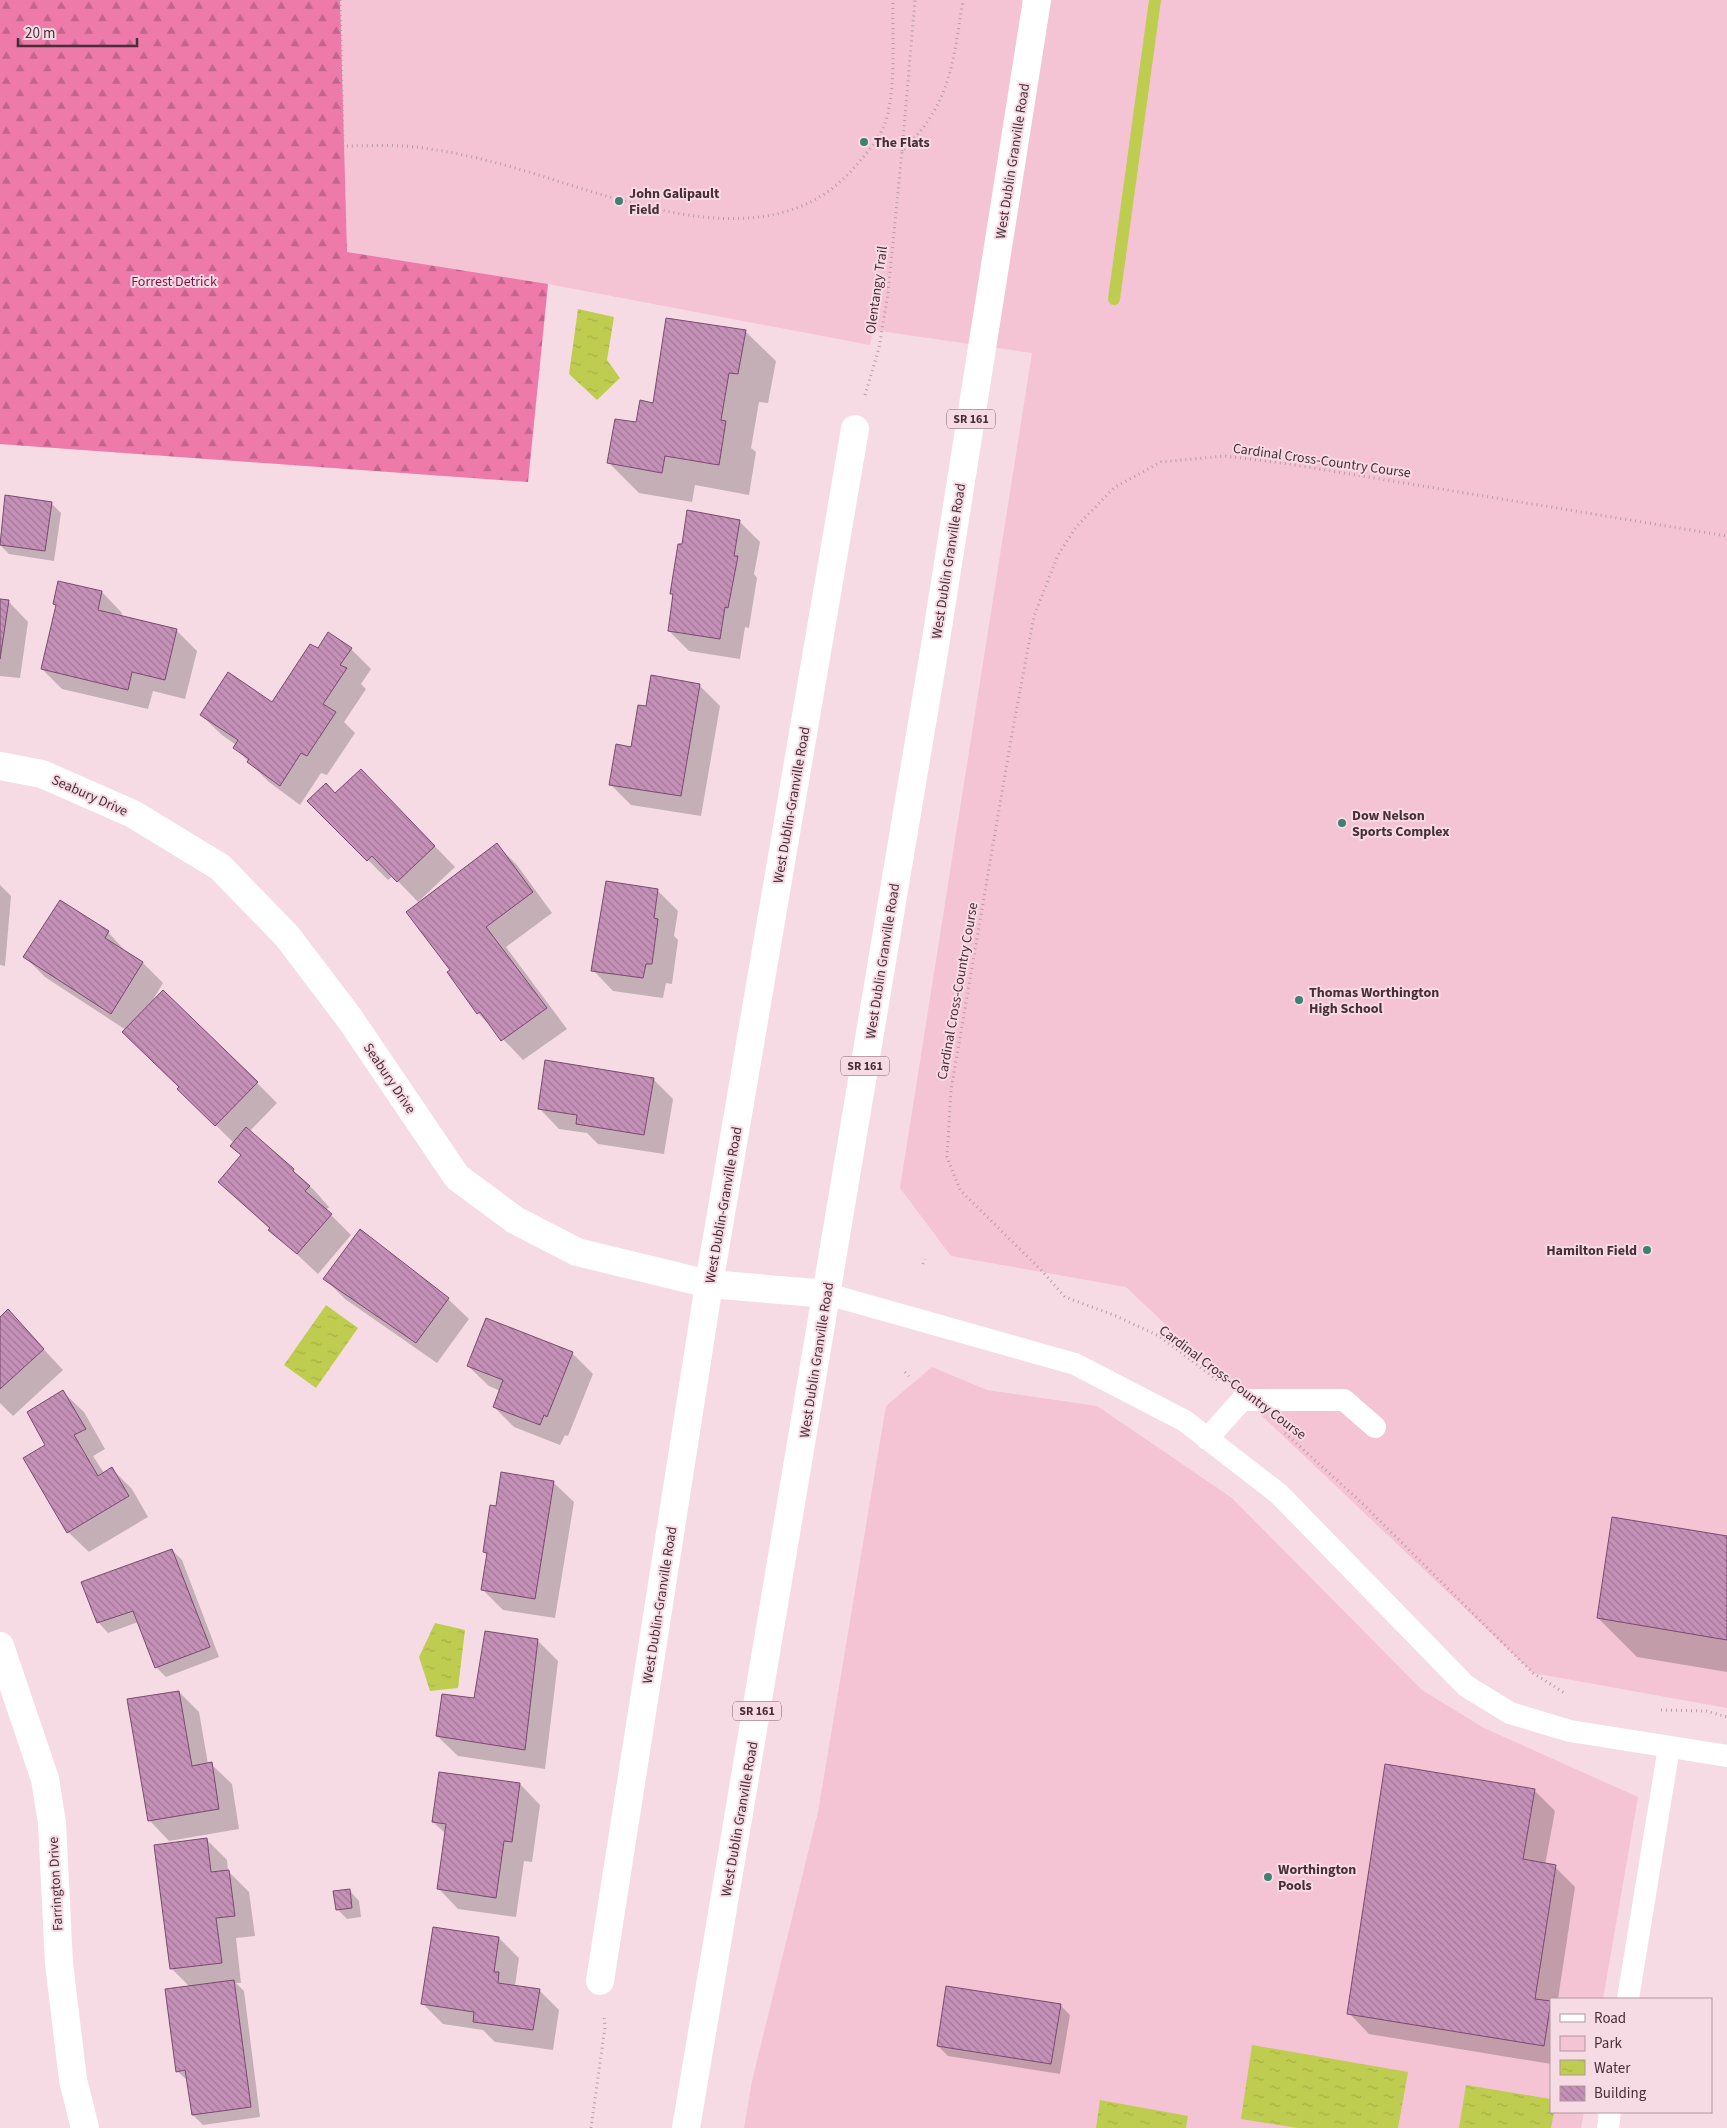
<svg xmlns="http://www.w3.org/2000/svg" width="1727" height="2128" viewBox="0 0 1727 2128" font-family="'Source Sans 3',sans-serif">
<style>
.green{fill:#f4c3d4}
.forest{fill:url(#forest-firs)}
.water{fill:url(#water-ripples)}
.shadow{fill:#0003}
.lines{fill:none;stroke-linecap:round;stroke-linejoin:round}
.stream{stroke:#becd4f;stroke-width:12}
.building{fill:url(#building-back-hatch);stroke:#794a6f}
.path{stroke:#b89ca6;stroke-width:3;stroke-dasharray:1 4;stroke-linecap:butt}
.lane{stroke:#fff;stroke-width:22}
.street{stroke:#fff;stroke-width:28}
.primary{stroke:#fff;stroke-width:28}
.poi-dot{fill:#3f8070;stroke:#f7dbe4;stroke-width:2}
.labels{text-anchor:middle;stroke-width:4;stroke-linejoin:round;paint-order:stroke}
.shield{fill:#f7dbe4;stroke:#7c626c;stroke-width:1}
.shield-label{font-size:12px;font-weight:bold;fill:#482e38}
.poi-label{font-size:14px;font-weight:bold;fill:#482e38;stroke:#f7dbe4;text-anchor:start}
.street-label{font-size:14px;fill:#482e38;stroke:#f7dbe4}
.park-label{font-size:14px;fill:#7a1248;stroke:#f7dbe4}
</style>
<defs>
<pattern id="forest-firs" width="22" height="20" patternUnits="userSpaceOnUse" patternTransform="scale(1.25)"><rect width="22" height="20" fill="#ed7aa9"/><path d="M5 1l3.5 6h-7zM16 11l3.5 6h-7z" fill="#c2648b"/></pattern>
<pattern id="water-ripples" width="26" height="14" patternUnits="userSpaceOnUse" patternTransform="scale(1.25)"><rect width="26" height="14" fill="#becd4f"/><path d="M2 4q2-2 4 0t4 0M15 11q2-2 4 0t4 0" fill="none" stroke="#a5b046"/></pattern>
<pattern id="building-back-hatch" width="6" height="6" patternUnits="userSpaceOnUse" patternTransform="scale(1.25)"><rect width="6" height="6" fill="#c591b8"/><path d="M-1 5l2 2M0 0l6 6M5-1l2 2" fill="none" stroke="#a27797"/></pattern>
</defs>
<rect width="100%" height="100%" fill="#f7dbe4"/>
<!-- green -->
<g class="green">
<polygon points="0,0 1727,0 1727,1708 1533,1673 1126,1287 951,1256 900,1188 1032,353 873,330 870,345 548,284 528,482 0,444"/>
<polygon points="932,1367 987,1390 1097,1406 1232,1498 1422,1690 1484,1728 1638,1797 1603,1999 1551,1999 1551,2112 1584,2112 1581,2128 744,2128 752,2081 818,1812 886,1406"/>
</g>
<!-- forest -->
<polygon class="forest" points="0,0 340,0 347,252 548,284 528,482 0,444"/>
<!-- water -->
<g class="water">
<polygon points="578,309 614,317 607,360 620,378 597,400 569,374"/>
<polygon points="326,1305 358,1328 316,1388 284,1365"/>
<polygon points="435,1623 465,1630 458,1688 430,1691 419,1657"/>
<polygon points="1252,2045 1408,2072 1398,2128 1298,2128 1241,2119"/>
<polygon points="1466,2085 1551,2099 1551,2112 1554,2112 1551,2128 1459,2128"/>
<polygon points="1100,2100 1188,2116 1186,2128 1096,2128"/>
</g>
<!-- shadow -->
<g class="shadow">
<polygon points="745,331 776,361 768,403 759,402 751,448 756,452 749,495 695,485 692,502 639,493 608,462 654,404"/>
<polygon points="7,496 51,503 61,513 54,561 9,554 0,545"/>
<polygon points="739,521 760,542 754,574 757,578 749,628 745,627 740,659 689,651 669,631 674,596 671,593 683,546"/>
<polygon points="102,592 122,613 121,617 176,630 197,651 185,699 153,691 148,709 62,689 42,669 57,607 54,604"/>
<polygon points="0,600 8,601 28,622 20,678 0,676"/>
<polygon points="351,649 371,669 361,684 366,689 344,722 355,733 327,775 321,773 300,805 269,782 235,748 236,745 222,735 201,715 272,703 318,650"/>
<polygon points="699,685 720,706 701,816 631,805 611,785 632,748 647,708"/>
<polygon points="381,791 455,867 418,902 393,876 388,880 309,801 336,794"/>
<polygon points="497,845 517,865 552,913 506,947 567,1029 523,1060 478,1013 448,972 451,971"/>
<polygon points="0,885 11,896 5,966 0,965"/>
<polygon points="657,890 678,911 674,936 678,940 672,984 666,983 663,998 613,991 593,970"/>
<polygon points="60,902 108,932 128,954 143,963 163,983 151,1003 257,1083 277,1103 249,1132 314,1190 329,1207 326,1210 351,1235 318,1274 219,1182 242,1156 232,1146 234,1143 199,1109 126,1030 45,977 25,957"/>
<polygon points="653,1079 673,1099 664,1154 598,1144 587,1133 559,1129 539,1108"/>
<polygon points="325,1279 448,1299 469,1319 437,1363 345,1299"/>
<polygon points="8,1311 63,1370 13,1416 0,1403 0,1319"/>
<polygon points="487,1319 572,1353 593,1374 568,1436 565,1435 560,1445 514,1427 494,1407 500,1391 489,1386 468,1366"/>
<polygon points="63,1392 84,1412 105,1449 93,1456 104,1473 112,1469 132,1489 148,1517 89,1552 68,1532 47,1445"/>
<polygon points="553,1482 574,1502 555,1618 503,1610 483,1590 488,1556 484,1552 497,1508"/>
<polygon points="1727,1538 1727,1672 1637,1657 1598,1618"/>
<polygon points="172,1550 182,1560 219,1657 166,1677 156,1667 138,1622 108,1633 99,1623 83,1582"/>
<polygon points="537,1640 558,1661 545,1769 458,1756 437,1736"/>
<polygon points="179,1692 199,1712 208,1764 211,1764 232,1784 239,1829 169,1841 149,1820"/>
<polygon points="520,1784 540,1805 532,1862 524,1861 516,1917 458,1909 438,1888 446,1834 433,1822"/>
<polygon points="1534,1790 1555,1811 1545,1865 1555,1867 1575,1887 1558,1999 1551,1999 1551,2064 1369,2034 1349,2013"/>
<polygon points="207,1840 227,1860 228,1871 249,1892 255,1936 236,1938 241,1983 236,1983 244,1991 260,2117 203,2125 193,2115 188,2081 177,2071 190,1987 171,1968"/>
<polygon points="350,1891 359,1901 361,1917 347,1919 337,1909"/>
<polygon points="499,1938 519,1958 515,1986 539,1990 559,2010 553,2050 495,2042 483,2030 443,2024 423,2004"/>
<polygon points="1060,2005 1070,2015 1060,2074 948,2056 938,2046"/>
</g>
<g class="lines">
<!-- stream -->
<polyline class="stream" points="1114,299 1155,0"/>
</g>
<!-- building -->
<g class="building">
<polygon points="666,318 746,330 738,374 729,373 721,420 726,421 719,465 665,456 662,473 607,463 615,419 636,422 640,400 653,403"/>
<polygon points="5,495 52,502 45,551 0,545"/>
<polygon points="687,510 740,520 734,556 738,556 728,608 725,607 720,639 668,631 673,594 670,594 678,544 682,544"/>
<polygon points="58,581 102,591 98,610 177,629 165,680 132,672 128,690 41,669 56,605 53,604"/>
<polygon points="0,599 9,600 0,659"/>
<polygon points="328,632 352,648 340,665 347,668 323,704 336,712 307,756 301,753 280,786 247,762 249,759 233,748 238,740 200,715 228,672 272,702 310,644 318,648"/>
<polygon points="651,675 700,684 681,796 609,785 616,744 631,747 638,705 646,706"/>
<polygon points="361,769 435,846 397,882 372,856 367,861 307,801 326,783 335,793"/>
<polygon points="497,843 533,892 486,927 547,1008 501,1041 480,1012 477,1014 447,972 450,970 406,912"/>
<polygon points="606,881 658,889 654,918 658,919 652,964 646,964 643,978 591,971"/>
<polygon points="60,900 109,931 105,938 143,962 111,1014 23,957"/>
<polygon points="163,990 258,1082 215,1126 177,1089 179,1087 122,1032"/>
<polygon points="545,1060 654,1078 644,1135 576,1124 577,1115 538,1109"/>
<polygon points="246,1127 294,1169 293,1171 310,1186 305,1191 332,1214 297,1254 268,1230 270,1228 218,1182 241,1155 230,1146"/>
<polygon points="360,1229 449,1298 416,1343 323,1279"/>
<polygon points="8,1309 44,1349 0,1389 0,1317"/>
<polygon points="486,1318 573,1352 547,1417 544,1415 540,1425 493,1407 503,1380 467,1366"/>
<polygon points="63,1390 86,1429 74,1435 98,1476 112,1467 129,1496 67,1533 23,1458 45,1445 27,1412"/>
<polygon points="501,1472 554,1481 535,1599 481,1590 487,1553 483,1552 490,1505 496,1506"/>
<polygon points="1612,1517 1727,1536 1727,1640 1597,1618"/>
<polygon points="172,1549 210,1647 155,1668 133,1611 97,1623 81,1582"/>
<polygon points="485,1631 538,1639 525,1750 436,1736 442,1694 474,1698"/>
<polygon points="179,1691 192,1766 212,1762 219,1809 148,1821 127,1699"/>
<polygon points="1385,1764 1535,1789 1523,1859 1556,1865 1535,1999 1551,2001 1544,2046 1347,2014"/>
<polygon points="439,1772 520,1783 512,1842 504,1841 496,1898 437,1889 446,1824 432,1822"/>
<polygon points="207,1838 211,1872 229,1870 235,1916 216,1918 222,1963 170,1969 154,1845"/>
<polygon points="350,1889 352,1908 336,1910 333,1891"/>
<polygon points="433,1927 499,1937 494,1972 499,1972 498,1983 540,1989 533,2030 473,2022 474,2012 421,2004"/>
<polygon points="234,1980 251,2107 192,2115 185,2070 176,2072 165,1989"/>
<polygon points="946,1986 1061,2004 1051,2064 937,2046"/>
</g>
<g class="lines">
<!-- path -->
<g class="path">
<path d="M340,0L343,146C369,146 397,144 423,148C446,151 470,156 493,162C601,189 762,270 852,170C867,153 883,136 888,113C896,76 892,37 893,0"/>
<polyline points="902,151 915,0"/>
<path d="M865,395L879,348L888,293L902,151C951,104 953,63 963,0"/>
<polyline points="923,1264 925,1259"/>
<polyline points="905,1372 909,1376"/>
<polyline points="1217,1380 1159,1336 1116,1316 1065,1297 1042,1271 960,1190 947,1157 951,1090 1012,734 1034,616 1058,555 1076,527 1115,487 1161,462 1225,456 1289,464 1727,536"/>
<polyline points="1285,1433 1362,1503 1533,1673 1566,1694"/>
<polyline points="1661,1710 1706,1711 1727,1717"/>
<polyline points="591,2128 605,2027 604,2014"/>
</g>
<!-- lane -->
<g class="lane">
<polyline points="827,1294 1075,1364 1185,1421 1279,1494 1466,1686 1510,1713 1570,1731 1727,1756"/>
<polyline points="1207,1439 1242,1400 1344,1400 1375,1427"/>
<polyline points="1628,1999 1669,1747"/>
<polyline points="1608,2128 1610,2112"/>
</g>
<!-- street -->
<g class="street">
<polyline points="0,766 42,774 133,814 220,867 287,936 350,1019 457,1177 515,1220 577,1252 709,1284 827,1294"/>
<polyline points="0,1646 45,1779 52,1823 59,1963 73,2080 85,2128"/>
<polyline points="600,1981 709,1284 855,429"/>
</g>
<!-- primary -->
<polyline class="primary" points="686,2128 934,652 1037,0"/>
</g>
<!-- markers -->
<g class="poi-dot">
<circle cx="864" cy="142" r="5"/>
<circle cx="619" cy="201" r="5"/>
<circle cx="1342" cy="823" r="5"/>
<circle cx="1299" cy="1000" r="5"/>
<circle cx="1647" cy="1250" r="5"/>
<circle cx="1268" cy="1877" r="5"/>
</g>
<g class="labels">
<!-- shield labels -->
<g class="shield">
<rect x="947" y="409.5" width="48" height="19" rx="4"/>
<rect x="841" y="1056.5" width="48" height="19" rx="4"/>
<rect x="733" y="1701.5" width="48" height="19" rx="4"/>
</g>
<g class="shield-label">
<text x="971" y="423">SR 161</text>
<text x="865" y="1070">SR 161</text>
<text x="757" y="1715">SR 161</text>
</g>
<!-- poi labels -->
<g class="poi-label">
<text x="874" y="147">The Flats</text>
<text x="629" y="198">John Galipault<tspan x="629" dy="16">Field</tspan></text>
<text x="1352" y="820">Dow Nelson<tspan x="1352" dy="16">Sports Complex</tspan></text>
<text x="1309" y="997">Thomas Worthington<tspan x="1309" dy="16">High School</tspan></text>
<text x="1637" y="1255" text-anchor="end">Hamilton Field</text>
<text x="1278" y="1874">Worthington<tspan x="1278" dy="16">Pools</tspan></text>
</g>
<!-- street labels -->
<g class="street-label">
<text transform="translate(1012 161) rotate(-81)" y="5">West Dublin Granville Road</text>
<text transform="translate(876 290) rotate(-82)" y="5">Olentangy Trail</text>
<text transform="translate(1322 460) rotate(8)" y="5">Cardinal Cross-Country Course</text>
<text transform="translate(948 561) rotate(-81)" y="5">West Dublin Granville Road</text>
<text transform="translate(90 795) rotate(24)" y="5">Seabury Drive</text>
<text transform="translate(791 805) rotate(-80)" y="5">West Dublin-Granville Road</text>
<text transform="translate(882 961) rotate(-81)" y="5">West Dublin Granville Road</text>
<text transform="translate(957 991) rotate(-80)" y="5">Cardinal Cross-Country Course</text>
<text transform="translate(390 1078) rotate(56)" y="5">Seabury Drive</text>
<text transform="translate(723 1205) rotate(-80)" y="5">West Dublin-Granville Road</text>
<text transform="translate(816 1360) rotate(-81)" y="5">West Dublin Granville Road</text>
<text transform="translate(1233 1382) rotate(37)" y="5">Cardinal Cross-Country Course</text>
<text transform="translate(659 1605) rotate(-81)" y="5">West Dublin-Granville Road</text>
<text transform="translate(739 1819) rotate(-80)" y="5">West Dublin Granville Road</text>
<text transform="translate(55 1884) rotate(-93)" y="5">Farrington Drive</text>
</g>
<!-- park labels -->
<g class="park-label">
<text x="174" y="286">Forrest Detrick</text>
</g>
</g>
<!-- legend -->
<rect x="1550" y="1998" width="162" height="115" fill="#f7dbe4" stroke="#b1969f"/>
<rect x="1560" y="2014" width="25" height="8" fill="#ffffff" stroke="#b1969f"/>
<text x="1594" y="2023" font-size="15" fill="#482e38">Road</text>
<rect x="1560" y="2036" width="25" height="15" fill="#f4c3d4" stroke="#b1969f"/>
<text x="1594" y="2048" font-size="15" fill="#482e38">Park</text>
<rect x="1560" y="2060" width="25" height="15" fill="url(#water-ripples)" stroke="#b1969f"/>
<text x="1594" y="2073" font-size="15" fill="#482e38">Water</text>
<rect x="1560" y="2086" width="25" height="15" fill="url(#building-back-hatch)" stroke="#b1969f"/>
<text x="1594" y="2098" font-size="15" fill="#482e38">Building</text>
<!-- scale -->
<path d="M18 38v8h119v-8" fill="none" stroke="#482e38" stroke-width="2.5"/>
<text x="25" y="38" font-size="15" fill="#482e38" stroke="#f7dbe4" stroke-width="4" paint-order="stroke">20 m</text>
</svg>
